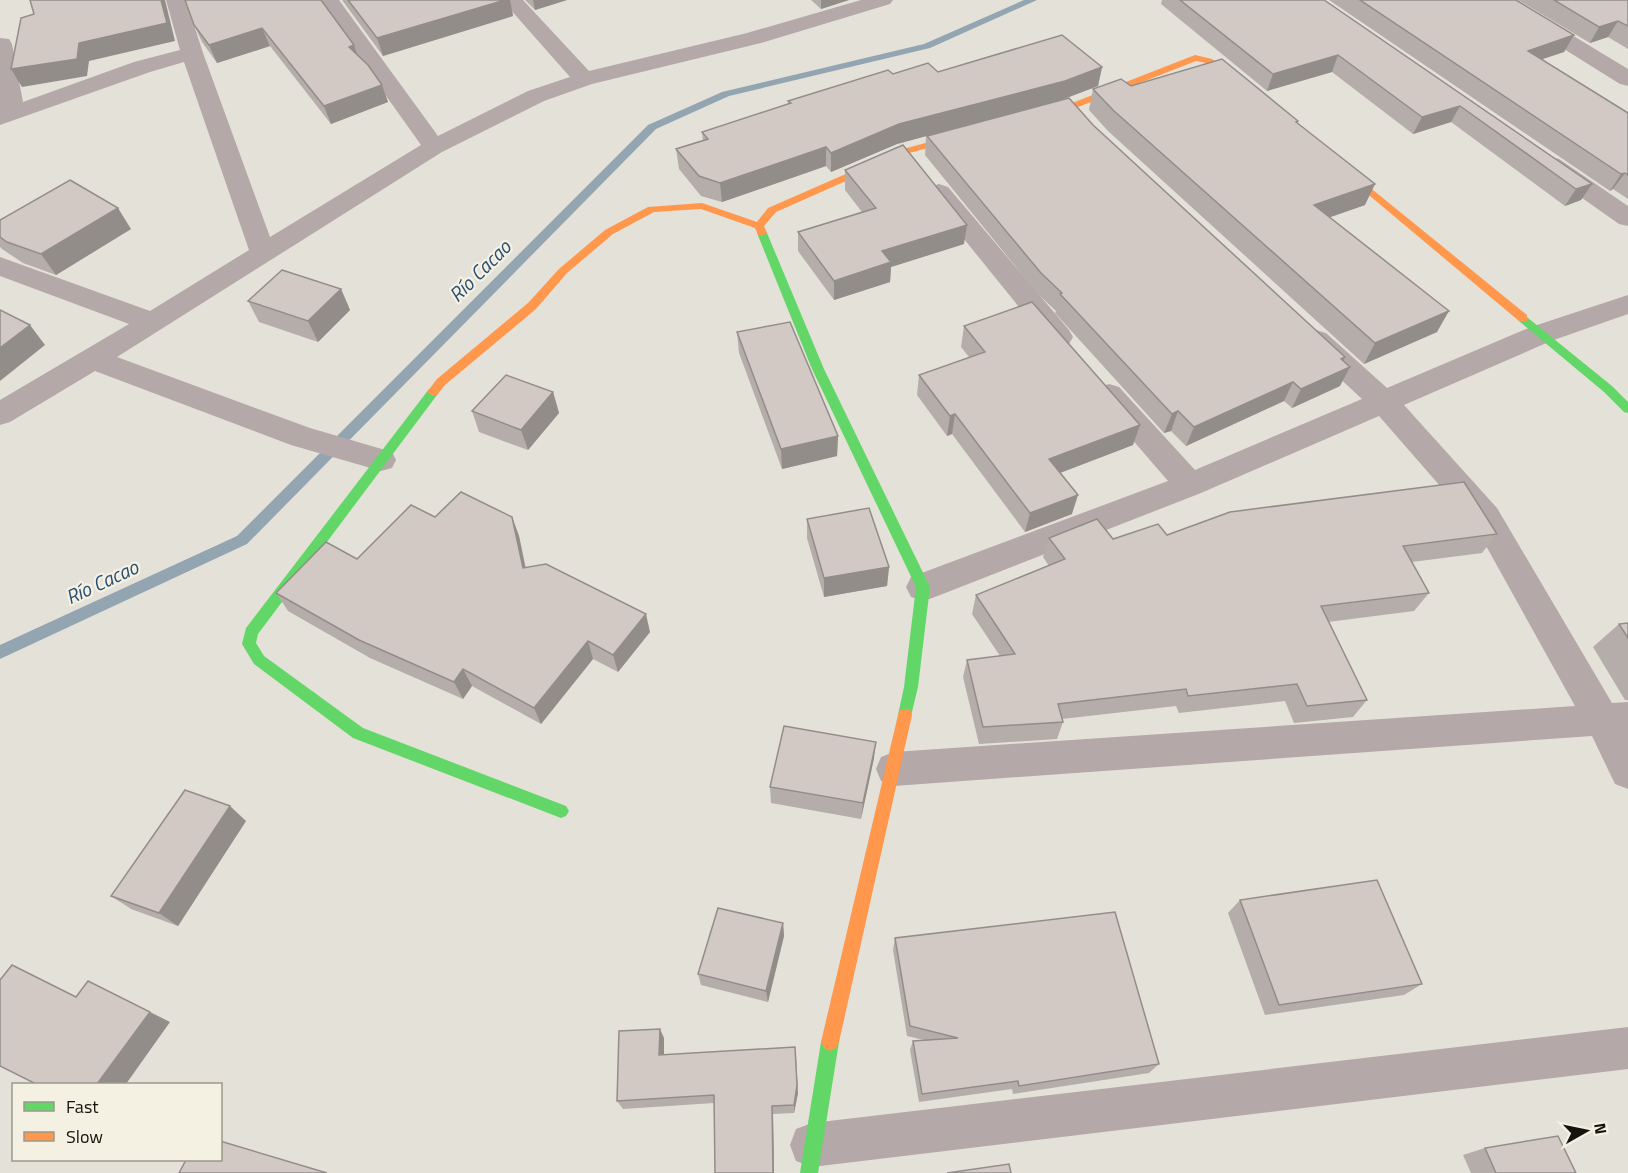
<svg xmlns="http://www.w3.org/2000/svg" width="1628" height="1173" viewBox="0 0 1628 1173" font-family="'Titillium Web',sans-serif">
<style>
.lines{fill:none;stroke-linecap:round;stroke-linejoin:round}
.stream{fill:#94a5b2;fill-rule:evenodd}
.street{fill:#b4a8a9;fill-rule:evenodd}
.fast{fill:#63d668;fill-rule:evenodd}
.slow{fill:#ff974d;fill-rule:evenodd}
.wall{fill:#b5ada9}
.shaded-wall{fill:#938d8a}
.building{fill:#d2c9c5;stroke:#938d8a;stroke-width:1.5}
.labels{text-anchor:middle;stroke-width:4.5;stroke-linejoin:round;paint-order:stroke}
.water-label{font-size:20px;font-style:italic;fill:#274f73;stroke:#f5f1e2}
</style>
<rect width="100%" height="100%" fill="#e4e1d9"/>
<g class="lines">
<!-- stream -->
<polygon class="stream" points="1024,0 1037,0 930,48 729,96 656,129 247,544 0,659 0,645 237,536 648,125 722,92 924,44"/>
<!-- street -->
<g class="street">
<polygon points="166,0 186,0 203,53 270,237 421,145 318,0 339,0 438,136 528,91 570,77 502,0 523,0 589,71 747,33 861,0 893,0 890,4 761,43 592,84 544,101 442,152 117,357 310,428 392,452 396,460 392,468 381,471 291,445 95,371 10,422 0,425 0,400 129,324 0,276 0,257 150,311 249,250 184,62 150,72 0,125 0,38 9,39 12,44 23,102 134,62 180,50"/>
<polygon points="1489,0 1514,0 1628,69 1628,86 1620,84 1492,4"/>
<polygon points="1550,157 1559,159 1628,206 1628,226 1619,224 1541,169 1538,164 1541,159"/>
<polygon points="939,184 948,187 1069,330 1073,337 1069,344 1059,347 1049,344 930,197 927,192 930,187"/>
<polygon points="1628,295 1628,314 1551,341 1404,405 1497,508 1612,703 1628,702 1628,789 1615,784 1592,736 894,786 881,781 876,769 881,757 894,752 1575,706 1475,526 1379,416 1201,493 935,597 923,601 911,597 906,587 911,577 1168,481 1099,401 1095,394 1099,387 1109,384 1119,387 1195,470 1362,399 1306,347 1302,340 1306,333 1316,330 1326,333 1387,388 1531,327"/>
<polygon points="1628,1027 1628,1069 812,1167 796,1161 790,1145 796,1129 812,1123"/>
</g>
<!-- fast -->
<g class="fast">
<polygon points="762,230 767,233 824,369 930,587 918,687 910,720 905,721 900,720 898,715 904,687 916,587 812,369 757,233"/>
<polygon points="1523,314 1612,386 1628,402 1628,413 1624,412 1604,392 1519,321 1517,318"/>
<polygon points="433,388 437,389 439,392 437,395 258,634 256,643 264,656 363,728 566,806 569,811 566,816 561,818 353,738 254,664 242,644 246,628 429,389"/>
<polygon points="830,1033 836,1036 839,1042 818,1173 800,1173 821,1042 824,1036"/>
</g>
<!-- slow -->
<g class="slow">
<polygon points="1195,55 1212,59 1251,91 1243,93 1206,63 1196,61 1073,109 1031,120 1026,117 1067,105"/>
<polygon points="970,131 975,134 973,136 909,153 776,212 764,226 767,233 762,236 758,235 755,228 701,209 654,212 613,234 567,273 536,309 445,385 437,395 433,396 427,392 437,379 528,303 559,269 605,230 648,207 702,203 757,222 768,208 903,149"/>
<polygon points="1336,160 1527,315 1527,321 1519,321 1333,165 1333,161"/>
<polygon points="905,709 910,710 912,715 839,1042 836,1048 830,1051 824,1048 821,1042 898,715 900,710"/>
</g>
</g>
<!-- wall -->
<g class="wall">
<polygon points="185,0 357,54 382,85 388,102 331,124 270,46 217,63 202,42 194,25"/>
<polygon points="342,0 510,0 513,16 383,56"/>
<polygon points="525,0 567,0 535,10"/>
<polygon points="811,0 849,0 821,9"/>
<polygon points="1162,0 1324,0 1592,184 1581,200 1565,206 1451,122 1413,134 1332,72 1267,91 1161,4"/>
<polygon points="1329,0 1516,0 1574,35 1564,52 1542,59 1628,113 1628,199 1613,189 1610,191"/>
<polygon points="1518,0 1628,0 1628,49 1608,37 1590,43"/>
<polygon points="1102,67 1098,86 1061,100 1093,125 1343,361 1340,386 1292,408 1284,401 1186,446 1171,431 1164,433 1055,313 1056,311 1037,293 925,155 926,136 897,144 831,172 826,166 722,202 701,196 679,169 676,149 703,141 702,132 788,104 788,101 893,74"/>
<polygon points="1131,86 1298,121 1297,123 1365,205 1330,217 1437,332 1364,364 1108,131 1089,110 1093,89"/>
<polygon points="845,170 964,244 891,267 890,282 834,300 798,251 798,232 862,212 845,190"/>
<polygon points="0,220 131,229 56,275 23,263 2,249 0,247"/>
<polygon points="341,289 350,310 318,342 259,322 248,301"/>
<polygon points="964,326 1133,445 1060,473 1072,514 1025,532 952,434 947,436 917,395 919,375 969,357 961,347"/>
<polygon points="737,332 838,436 837,456 782,469 739,353"/>
<polygon points="553,392 559,413 528,450 479,432 472,411"/>
<polygon points="435,517 512,517 519,536 526,568 650,632 618,672 593,659 541,724 472,686 463,699 370,658 288,611 276,593 357,559"/>
<polygon points="807,519 889,567 887,586 824,597 807,538"/>
<polygon points="1497,534 1482,553 1412,562 1429,593 1414,611 1328,622 1367,700 1353,717 1294,723 1285,701 1179,713 1176,706 1062,719 1063,722 1057,739 979,744 963,677 967,660 1000,656 972,614 976,595 1049,566 1043,557 1049,538 1113,539 1167,535"/>
<polygon points="1628,623 1628,700 1625,700 1593,647 1619,624"/>
<polygon points="874,758 861,819 771,803 770,787"/>
<polygon points="246,821 178,926 131,909 111,896"/>
<polygon points="1240,900 1422,984 1404,995 1265,1015 1228,913"/>
<polygon points="783,923 784,936 768,1002 701,985 698,974"/>
<polygon points="895,938 1159,1064 1149,1073 1013,1094 1012,1089 919,1102 910,1050 913,1041 924,1040 907,1036 893,950"/>
<polygon points="664,1038 664,1055 798,1093 794,1113 773,1114 774,1173 715,1173 714,1103 623,1109 617,1101"/>
<polygon points="1485,1148 1576,1173 1471,1173 1463,1155"/>
</g>
<!-- shaded-wall -->
<g class="shaded-wall">
<polygon points="161,0 165,0 175,41 89,61 87,76 22,87 11,69 79,43"/>
<polygon points="505,0 510,0 513,16 383,56 377,38"/>
<polygon points="533,0 567,0 535,10"/>
<polygon points="821,0 849,0 821,9"/>
<polygon points="1618,21 1608,37 1590,43 1599,27"/>
<polygon points="262,28 270,46 217,63 209,45"/>
<polygon points="1574,35 1564,52 1519,67 1528,51"/>
<polygon points="354,45 360,63 349,47"/>
<polygon points="1338,55 1332,72 1267,91 1273,74"/>
<polygon points="1102,67 1098,86 1061,100 897,144 831,172 831,153 899,124"/>
<polygon points="382,85 388,102 331,124 324,106"/>
<polygon points="1460,106 1451,122 1413,134 1422,117"/>
<polygon points="826,147 826,166 722,202 720,183"/>
<polygon points="1625,173 1613,189 1610,191 1621,174"/>
<polygon points="1375,184 1365,205 1305,226 1314,205"/>
<polygon points="1592,184 1581,200 1565,206 1576,189"/>
<polygon points="118,208 131,229 56,275 41,254"/>
<polygon points="967,225 964,244 891,267 890,282 834,300 834,281 882,251"/>
<polygon points="341,289 350,310 318,342 308,321"/>
<polygon points="1449,311 1437,332 1364,364 1375,343"/>
<polygon points="30,325 45,345 0,381 0,348"/>
<polygon points="1345,357 1337,373 1350,367 1340,386 1292,408 1301,389 1341,359"/>
<polygon points="1293,382 1284,401 1186,446 1194,427"/>
<polygon points="553,392 559,413 528,450 521,430"/>
<polygon points="1178,411 1171,431 1164,433 1172,414"/>
<polygon points="955,414 952,434 947,436 950,416"/>
<polygon points="1140,425 1133,445 1044,479 1049,459"/>
<polygon points="838,436 837,456 782,469 781,449"/>
<polygon points="1078,495 1072,514 1025,532 1030,513"/>
<polygon points="512,517 519,536 529,587 523,568"/>
<polygon points="889,567 887,586 824,597 824,578"/>
<polygon points="646,614 650,632 618,672 613,655"/>
<polygon points="588,641 593,659 541,724 534,708"/>
<polygon points="463,669 472,686 463,699 454,682"/>
<polygon points="876,742 874,758 861,819 863,803"/>
<polygon points="230,806 246,821 178,926 159,913"/>
<polygon points="783,923 784,936 768,1002 766,991"/>
<polygon points="150,1012 170,1022 126,1084 97,1084"/>
<polygon points="660,1029 664,1038 664,1064 659,1055"/>
<polygon points="796,1056 798,1093 794,1113 794,1105"/>
<polygon points="772,1106 773,1114 774,1173 773,1173"/>
</g>
<!-- building -->
<g class="building">
<polygon points="30,0 161,0 167,23 79,43 77,59 11,69 21,18 34,14"/>
<polygon points="185,0 321,0 354,45 349,47 368,65 382,85 324,106 262,28 209,45 194,25"/>
<polygon points="348,0 505,0 377,38"/>
<polygon points="1180,0 1324,0 1592,184 1576,189 1460,106 1422,117 1338,55 1273,74"/>
<polygon points="1360,0 1516,0 1574,35 1528,51 1628,113 1628,175 1625,173 1621,174"/>
<polygon points="1554,0 1628,0 1628,26 1618,21 1599,27"/>
<polygon points="1062,35 1102,67 1065,81 899,124 831,153 826,147 720,183 699,176 676,149 708,139 702,132 791,103 788,101 888,70 893,74 928,63 938,72"/>
<polygon points="1222,59 1298,121 1296,122 1375,184 1314,205 1449,311 1375,343 1113,110 1093,89 1121,79 1131,86"/>
<polygon points="1069,98 1093,125 1345,357 1341,359 1350,367 1301,389 1293,382 1194,427 1178,411 1172,414 1060,294 1062,293 1041,273 927,136"/>
<polygon points="903,145 967,225 882,251 891,262 834,281 798,232 876,208 845,170"/>
<polygon points="70,180 118,208 41,254 7,242 0,237 0,220"/>
<polygon points="282,270 341,289 308,321 248,301"/>
<polygon points="1032,302 1140,425 1049,459 1078,495 1030,513 955,414 950,416 919,375 985,352 964,326"/>
<polygon points="0,310 30,325 0,348"/>
<polygon points="790,322 838,436 781,449 737,332"/>
<polygon points="506,375 553,392 521,430 472,411"/>
<polygon points="1464,482 1497,534 1403,546 1429,593 1321,606 1367,700 1307,706 1297,684 1188,696 1186,689 1058,704 1063,722 983,727 967,660 1015,654 976,595 1065,559 1049,538 1097,519 1113,539 1158,524 1167,535 1230,512"/>
<polygon points="461,492 512,517 523,568 546,564 646,614 613,655 588,641 534,708 463,669 454,682 359,640 276,593 326,542 357,559 411,505 435,517"/>
<polygon points="869,508 889,567 824,578 807,519"/>
<polygon points="1628,623 1628,638 1619,624"/>
<polygon points="784,726 876,742 863,803 770,787"/>
<polygon points="185,790 230,806 159,913 111,896"/>
<polygon points="1377,880 1422,984 1279,1005 1240,900"/>
<polygon points="718,908 783,923 766,991 698,974"/>
<polygon points="1115,912 1159,1064 1019,1086 1018,1081 922,1094 913,1041 958,1038 910,1026 895,938"/>
<polygon points="12,965 76,997 88,981 150,1012 97,1084 36,1084 0,1066 0,980"/>
<polygon points="660,1029 659,1055 795,1047 797,1085 794,1105 772,1106 773,1173 715,1173 714,1095 617,1101 619,1031"/>
<polygon points="1558,1136 1576,1173 1496,1173 1485,1148"/>
<polygon points="220,1141 327,1173 179,1173 186,1160 220,1160"/>
<polygon points="1009,1164 1011,1173 947,1173"/>
</g>
<g class="labels">
<!-- water labels -->
<g class="water-label">
<text transform="translate(480 271) rotate(-45)" y="7">Río Cacao</text>
<text transform="translate(102 582) rotate(-25)" y="7">Río Cacao</text>
</g>
</g>
<!-- legend -->
<rect x="12" y="1083" width="210" height="78" fill="#f5f1e2" stroke="#9b988d" stroke-width="1.5"/>
<rect x="24" y="1102" width="30" height="9" fill="#63d668" stroke="#9b988d" stroke-width="1.5"/>
<text x="66" y="1113" font-size="18" fill="#14130e">Fast</text>
<rect x="24" y="1132" width="30" height="9" fill="#ff974d" stroke="#9b988d" stroke-width="1.5"/>
<text x="66" y="1143" font-size="18" fill="#14130e">Slow</text>
<!-- north arrow -->
<g transform="translate(1586 1131) rotate(81)" stroke="#f5f1e2" stroke-width="4.5" paint-order="stroke">
<path d="M0-4.5L10 22L0 15L-10 22Z" fill="#14130e"/>
<text y="-9" font-size="16" font-weight="bold" text-anchor="middle" fill="#14130e">N</text>
</g>
</svg>
